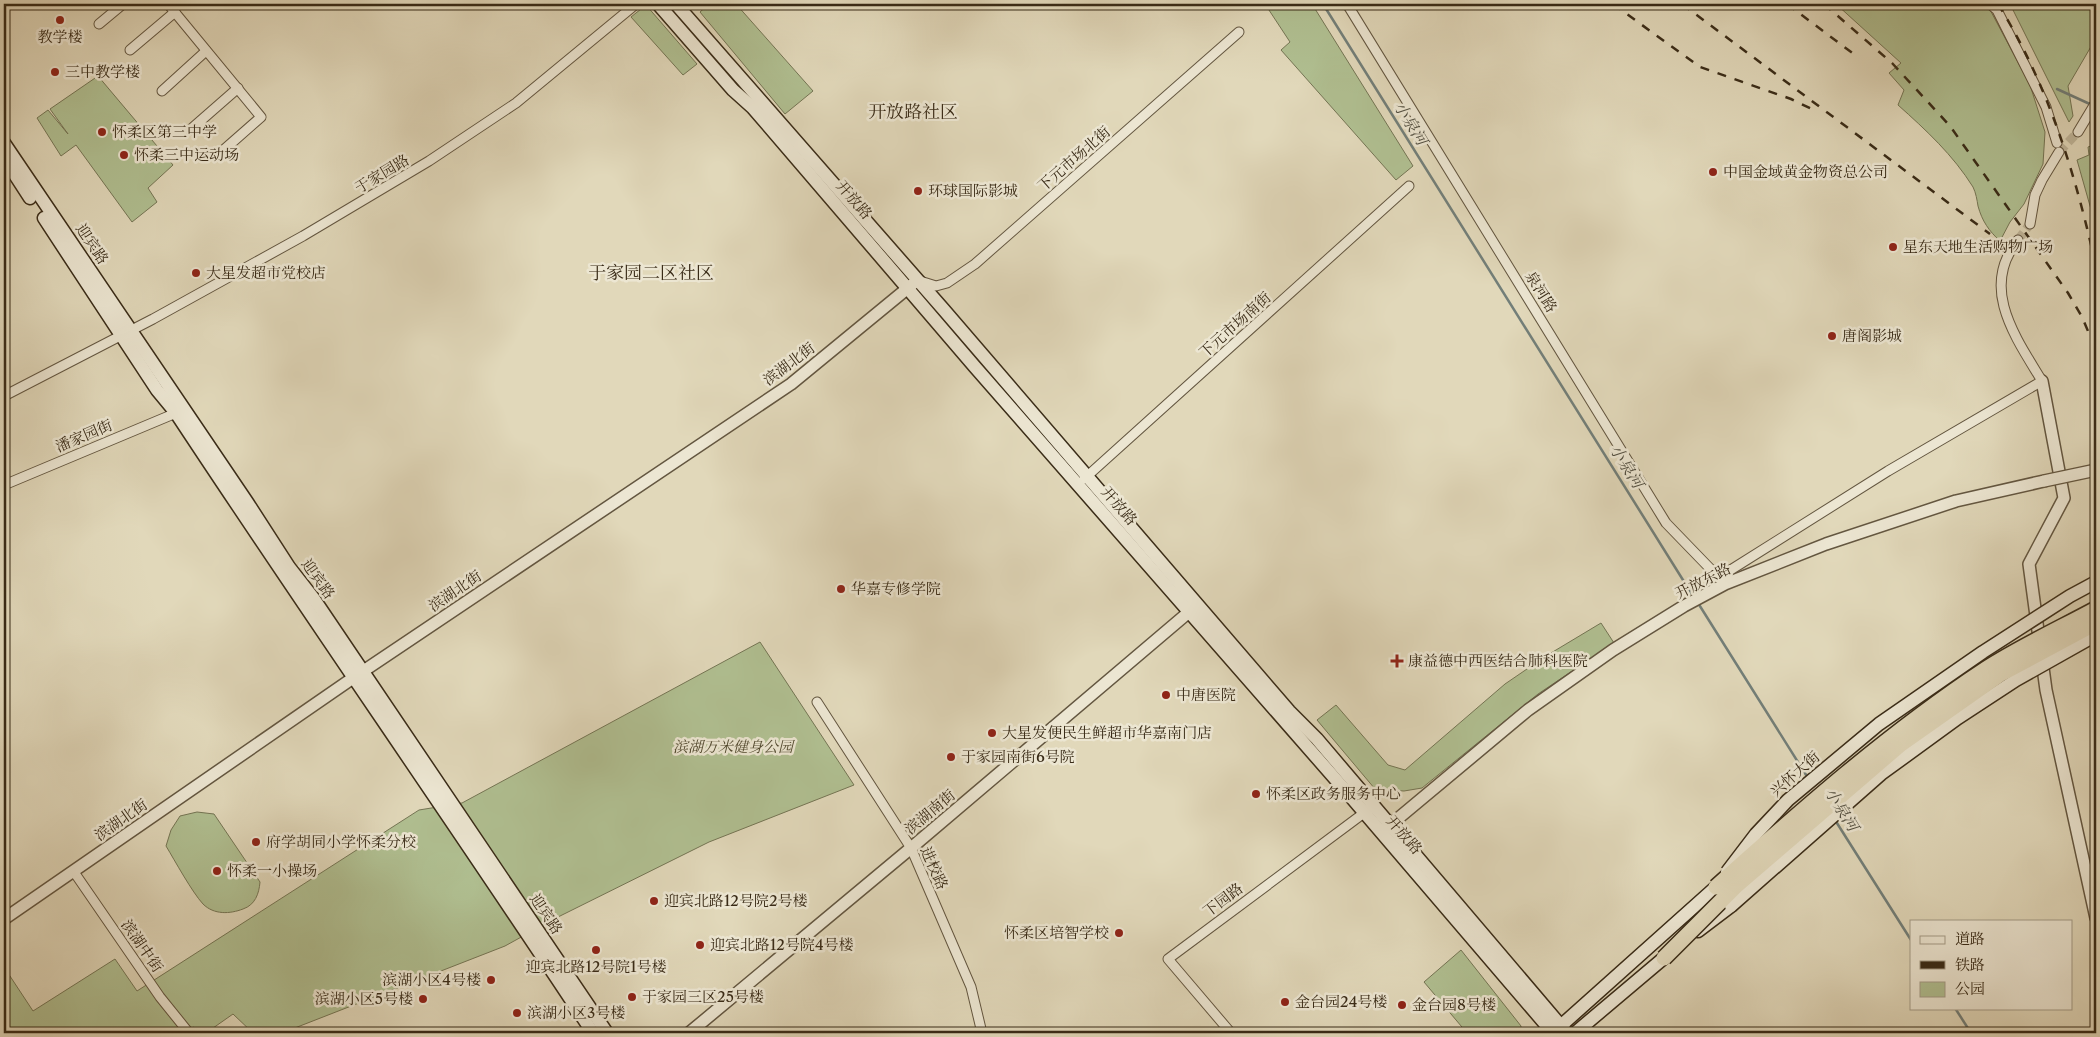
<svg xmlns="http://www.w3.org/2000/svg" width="2100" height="1037" viewBox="0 0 2100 1037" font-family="'Libre Caslon Text','Noto Serif SC',serif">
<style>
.green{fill:#b0bf91;stroke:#747554}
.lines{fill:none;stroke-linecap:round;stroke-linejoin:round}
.stream{stroke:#737f79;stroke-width:2.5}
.minor-tunnel{stroke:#bfb599;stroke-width:9;stroke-dasharray:9 4.5;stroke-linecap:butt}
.minor-casing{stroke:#635640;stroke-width:11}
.tertiary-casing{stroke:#635640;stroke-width:14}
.secondary-casing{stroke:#392b17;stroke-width:15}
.minor{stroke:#ece6d2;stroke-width:9}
.tertiary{stroke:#ece6d2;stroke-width:11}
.secondary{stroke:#ece6d2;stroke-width:12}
.rail{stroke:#392b17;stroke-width:2.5;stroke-dasharray:9 9;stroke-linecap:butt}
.tertiary-bridge-casing{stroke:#635640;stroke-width:14;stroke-linecap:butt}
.secondary-bridge-casing{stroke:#392b17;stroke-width:15;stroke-linecap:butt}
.trunk-bridge-casing{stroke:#392b17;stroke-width:18;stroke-linecap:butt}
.tertiary-bridge{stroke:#ece6d2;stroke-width:11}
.secondary-bridge{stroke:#ece6d2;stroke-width:12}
.trunk-bridge{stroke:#e1d8ba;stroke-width:15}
.poi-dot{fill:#8f2418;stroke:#ece6d2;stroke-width:2}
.labels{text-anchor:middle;stroke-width:5;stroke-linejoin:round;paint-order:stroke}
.poi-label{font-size:15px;fill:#392b17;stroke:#ece6d2;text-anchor:start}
.street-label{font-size:15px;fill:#392b17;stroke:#ece6d2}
.park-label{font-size:15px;font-style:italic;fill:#51492f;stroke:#ece6d2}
.water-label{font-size:16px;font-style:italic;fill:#514e40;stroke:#ece6d2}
.quarter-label{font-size:18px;fill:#392b17;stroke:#ece6d2}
</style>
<rect width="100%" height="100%" fill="#e1d8ba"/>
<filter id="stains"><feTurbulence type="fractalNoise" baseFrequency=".004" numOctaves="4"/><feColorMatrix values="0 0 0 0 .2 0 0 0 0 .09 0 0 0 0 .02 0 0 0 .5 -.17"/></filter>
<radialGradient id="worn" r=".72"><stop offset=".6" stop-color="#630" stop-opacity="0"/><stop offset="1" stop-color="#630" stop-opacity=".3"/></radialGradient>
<!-- green -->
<g class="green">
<polygon points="709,4 736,4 813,91 785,114 700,12"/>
<polygon points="1265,4 1312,4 1413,166 1396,180 1281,50 1290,42"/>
<path d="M1836,4H1987L2030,85L2045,132L2043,164L2024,204L2010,222L2000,241C1989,231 1982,221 1978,206C1977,200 1976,193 1973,187C1953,155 1926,130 1898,105L1904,90L1889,73L1901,63Z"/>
<polygon points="2010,4 2096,4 2096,38 2068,86 2073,116 2069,122"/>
<polygon points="646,5 697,64 683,75 631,17"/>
<polygon points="98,76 173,165 148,188 157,202 132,222 76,145 61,156 37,118 48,110 68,134 50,109"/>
<polygon points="2096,144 2096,227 2077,160 2089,155 2088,147"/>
<polygon points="1601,623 1614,643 1538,694 1422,788 1404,791 1375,789 1317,720 1336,705 1388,765 1405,770 1505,684 1546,656"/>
<polygon points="760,642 854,785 709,842 554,919 505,946 282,1033 253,1033 233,1014 206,1033 198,1033 194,1027 184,1033 4,1033 4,967 33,1011 115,959 137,991 419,810 462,803"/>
<path d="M197,812L214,814L260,882C259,894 255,905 243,909C230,914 214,915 203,904C192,892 175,861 166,846L171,830L180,816Z"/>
<polygon points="1461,950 1521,1026 1521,1033 1467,1033 1424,982"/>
</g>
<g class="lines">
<!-- stream -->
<g class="stream">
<polyline points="1323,4 1693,596"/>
<polyline points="2057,89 2092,105"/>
<polyline points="1698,603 1808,778"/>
<polyline points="1835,820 1911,940"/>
<polyline points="1955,1008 1971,1033"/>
</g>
<!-- minor-tunnel -->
<g class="minor-tunnel">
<polyline points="2059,152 2078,132"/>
<polyline points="2018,240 2030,224"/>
</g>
<!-- minor casing -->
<g class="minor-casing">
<g id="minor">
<polyline points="168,4 261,117 219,154"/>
<path d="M1347,4L1666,523L1725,584L1729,571L1888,471L2042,381C2016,338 1979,288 2018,240"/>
<polyline points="1990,4 1997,10 2046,107 2057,143"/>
<polyline points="99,24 123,4"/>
<polyline points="130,50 175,12"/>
<polyline points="162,91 206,51"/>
<polyline points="190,130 238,88"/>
<polyline points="2078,132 2096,102"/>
<polyline points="2030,224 2035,195 2042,180 2059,152"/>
<polyline points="920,281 936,286 947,283 975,264 1239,32"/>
<polyline points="4,396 153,319 303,236 429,161 516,103 636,4"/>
<polyline points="1084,479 1409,186"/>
<polyline points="4,485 176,413"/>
<polyline points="817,702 911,848 971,987 982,1033"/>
<polyline points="74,872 160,997 189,1033"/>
<polyline points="1231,1033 1168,959 1368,810"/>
</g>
</g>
<!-- tertiary casing -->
<g class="tertiary-casing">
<g id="tertiary">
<polyline points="2042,381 2064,498 2029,564 2046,690 2096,918"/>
<polyline points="1383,831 1528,710 1613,650 1684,606 1725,584 1826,544 1956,501 2044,481"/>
<polyline points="4,919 353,678 791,384 914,283"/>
<polyline points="689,1033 911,848 1189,612"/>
</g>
</g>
<!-- secondary casing -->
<g class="secondary-casing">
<g id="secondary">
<polyline points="658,4 733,90 753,108 975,367 1352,798 1553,1033"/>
<polyline points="676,4 944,310 1289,711 1317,739 1567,1033"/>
<polyline points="4,143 247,502 289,567 314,599 607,1033"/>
<polyline points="4,158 30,198"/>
<path d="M44,218L157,390L176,413C313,621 456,825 593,1033"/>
<polyline points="1698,931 1731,906"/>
<polyline points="1555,1031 1716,887"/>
<polyline points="1575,1033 1671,952"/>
</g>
</g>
<!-- minor -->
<use href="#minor" class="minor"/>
<!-- tertiary -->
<use href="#tertiary" class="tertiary"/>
<!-- secondary -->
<use href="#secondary" class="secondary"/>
<!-- rail -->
<g class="rail">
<polyline points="1613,4 1700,67 1791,99 1818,112"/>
<polyline points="1682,4 1990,234"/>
<polyline points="1787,4 1859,58"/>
<polyline points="1824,4 1892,63 1950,126 2068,293 2082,317 2096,350"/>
<path d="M1998,4C2048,84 2076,175 2096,267"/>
</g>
<!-- tertiary-bridge casing -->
<g class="tertiary-bridge-casing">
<polyline id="tertiary-bridge" points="2044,481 2096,470"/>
</g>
<!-- secondary-bridge casing -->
<g class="secondary-bridge-casing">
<g id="secondary-bridge">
<polyline points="1727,872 1756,834 1788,800 1879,724 1983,652 2070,596 2096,582"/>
<polyline points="1731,906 1881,774 1958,718 2016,680 2096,635"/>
</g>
</g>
<!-- trunk-bridge casing -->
<g class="trunk-bridge-casing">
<g id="trunk-bridge">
<path d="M1716,887C1802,810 1889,733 1986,669C2020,647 2061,628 2096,609"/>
<polyline points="1664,958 1737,885 1901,744 1999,675 2096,623"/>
</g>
</g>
<!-- tertiary-bridge -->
<use href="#tertiary-bridge" class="tertiary-bridge"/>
<!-- secondary-bridge -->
<use href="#secondary-bridge" class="secondary-bridge"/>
<!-- trunk-bridge -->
<use href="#trunk-bridge" class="trunk-bridge"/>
</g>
<!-- markers -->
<g class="poi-dot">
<circle cx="60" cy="20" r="5"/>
<circle cx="55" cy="72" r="5"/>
<circle cx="102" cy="132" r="5"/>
<circle cx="124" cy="155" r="5"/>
<circle cx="1713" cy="172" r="5"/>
<circle cx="918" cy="191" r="5"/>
<circle cx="1893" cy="247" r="5"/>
<circle cx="196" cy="273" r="5"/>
<circle cx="1832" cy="336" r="5"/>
<circle cx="841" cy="589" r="5"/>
<path d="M1394.5 653.5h5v5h5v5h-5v5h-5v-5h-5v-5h5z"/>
<circle cx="1166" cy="695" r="5"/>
<circle cx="992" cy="733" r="5"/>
<circle cx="951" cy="757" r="5"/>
<circle cx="1256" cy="794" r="5"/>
<circle cx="256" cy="842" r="5"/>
<circle cx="217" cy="871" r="5"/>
<circle cx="654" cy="901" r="5"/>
<circle cx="1119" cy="933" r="5"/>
<circle cx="700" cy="945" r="5"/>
<circle cx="596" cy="950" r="5"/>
<circle cx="491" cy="980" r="5"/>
<circle cx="632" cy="997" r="5"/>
<circle cx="423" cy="999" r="5"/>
<circle cx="1285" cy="1002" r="5"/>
<circle cx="1402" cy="1005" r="5"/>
<circle cx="517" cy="1013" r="5"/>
</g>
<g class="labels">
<!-- poi labels -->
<g class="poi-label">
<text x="60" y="42" text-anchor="middle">教学楼</text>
<text x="65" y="77">三中教学楼</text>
<text x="112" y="137">怀柔区第三中学</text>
<text x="134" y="160">怀柔三中运动场</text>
<text x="1723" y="177">中国金域黄金物资总公司</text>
<text x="928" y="196">环球国际影城</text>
<text x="1903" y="252">星东天地生活购物广场</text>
<text x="206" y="278">大星发超市党校店</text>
<text x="1842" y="341">唐阁影城</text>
<text x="851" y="594">华嘉专修学院</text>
<text x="1408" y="666">康益德中西医结合肺科医院</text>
<text x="1176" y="700">中唐医院</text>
<text x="1002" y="738">大星发便民生鲜超市华嘉南门店</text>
<text x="961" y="762">于家园南街6号院</text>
<text x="1266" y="799">怀柔区政务服务中心</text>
<text x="266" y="847">府学胡同小学怀柔分校</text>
<text x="227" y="876">怀柔一小操场</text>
<text x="664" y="906">迎宾北路12号院2号楼</text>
<text x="1109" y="938" text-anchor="end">怀柔区培智学校</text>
<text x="710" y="950">迎宾北路12号院4号楼</text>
<text x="596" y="972" text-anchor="middle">迎宾北路12号院1号楼</text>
<text x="481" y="985" text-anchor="end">滨湖小区4号楼</text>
<text x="642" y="1002">于家园三区25号楼</text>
<text x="413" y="1004" text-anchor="end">滨湖小区5号楼</text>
<text x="1295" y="1007">金台园24号楼</text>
<text x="1412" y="1010">金台园8号楼</text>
<text x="527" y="1018">滨湖小区3号楼</text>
</g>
<!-- street labels -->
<g class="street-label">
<text transform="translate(1074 159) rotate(-41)" y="5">下元市场北街</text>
<text transform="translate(382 174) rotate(-31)" y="5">于家园路</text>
<text transform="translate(854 200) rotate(49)" y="5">开放路</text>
<text transform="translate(92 244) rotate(56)" y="5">迎宾路</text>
<text transform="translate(1541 292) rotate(58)" y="5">泉河路</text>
<text transform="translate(1235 325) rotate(-42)" y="5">下元市场南街</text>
<text transform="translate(789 364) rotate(-37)" y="5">滨湖北街</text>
<text transform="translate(84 436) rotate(-23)" y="5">潘家园街</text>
<text transform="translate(1119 506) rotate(49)" y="5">开放路</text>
<text transform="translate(318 579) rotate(54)" y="5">迎宾路</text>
<text transform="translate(1703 581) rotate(-27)" y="5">开放东路</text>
<text transform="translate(455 591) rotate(-34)" y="5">滨湖北街</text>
<text transform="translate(1795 774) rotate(-41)" y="5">兴怀大街</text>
<text transform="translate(930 812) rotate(-40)" y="5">滨湖南街</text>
<text transform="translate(121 820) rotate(-35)" y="5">滨湖北街</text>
<text transform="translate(1404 835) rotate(49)" y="5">开放路</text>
<text transform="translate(934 868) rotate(66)" y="5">进校路</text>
<text transform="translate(1223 900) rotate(-37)" y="5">下园路</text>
<text transform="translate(546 914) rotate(56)" y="5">迎宾路</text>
<text transform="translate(142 946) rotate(55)" y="5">滨湖中街</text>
</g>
<!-- park labels -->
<g class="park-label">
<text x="733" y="752">滨湖万米健身公园</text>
</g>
<!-- water labels -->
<g class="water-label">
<text transform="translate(1411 123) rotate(58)" y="6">小泉河</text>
<text transform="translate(1627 466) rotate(58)" y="6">小泉河</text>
<text transform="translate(1842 809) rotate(58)" y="6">小泉河</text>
</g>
<!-- quarter labels -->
<g class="quarter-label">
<text x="913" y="118">开放路社区</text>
<text x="651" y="279">于家园二区社区</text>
</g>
</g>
<!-- margin -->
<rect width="2100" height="1037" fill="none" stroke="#e1d8ba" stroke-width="20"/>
<rect x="5" y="5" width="2090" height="1027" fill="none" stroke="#392b17" stroke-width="2.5"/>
<rect x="10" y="10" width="2080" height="1017" fill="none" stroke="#392b17"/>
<!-- legend -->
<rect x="1910" y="920" width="162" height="90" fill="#ece6d2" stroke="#a49b87"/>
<rect x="1920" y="936" width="25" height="8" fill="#ece6d2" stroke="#a49b87"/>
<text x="1955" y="944" font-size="15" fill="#392b17">道路</text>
<rect x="1920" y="961" width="25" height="8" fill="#392b17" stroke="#a49b87"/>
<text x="1955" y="970" font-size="15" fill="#392b17">铁路</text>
<rect x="1920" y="982" width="25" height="15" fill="#b0bf91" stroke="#a49b87"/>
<text x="1955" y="994" font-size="15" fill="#392b17">公园</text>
<rect width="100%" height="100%" filter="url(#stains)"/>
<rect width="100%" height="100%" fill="url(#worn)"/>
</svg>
